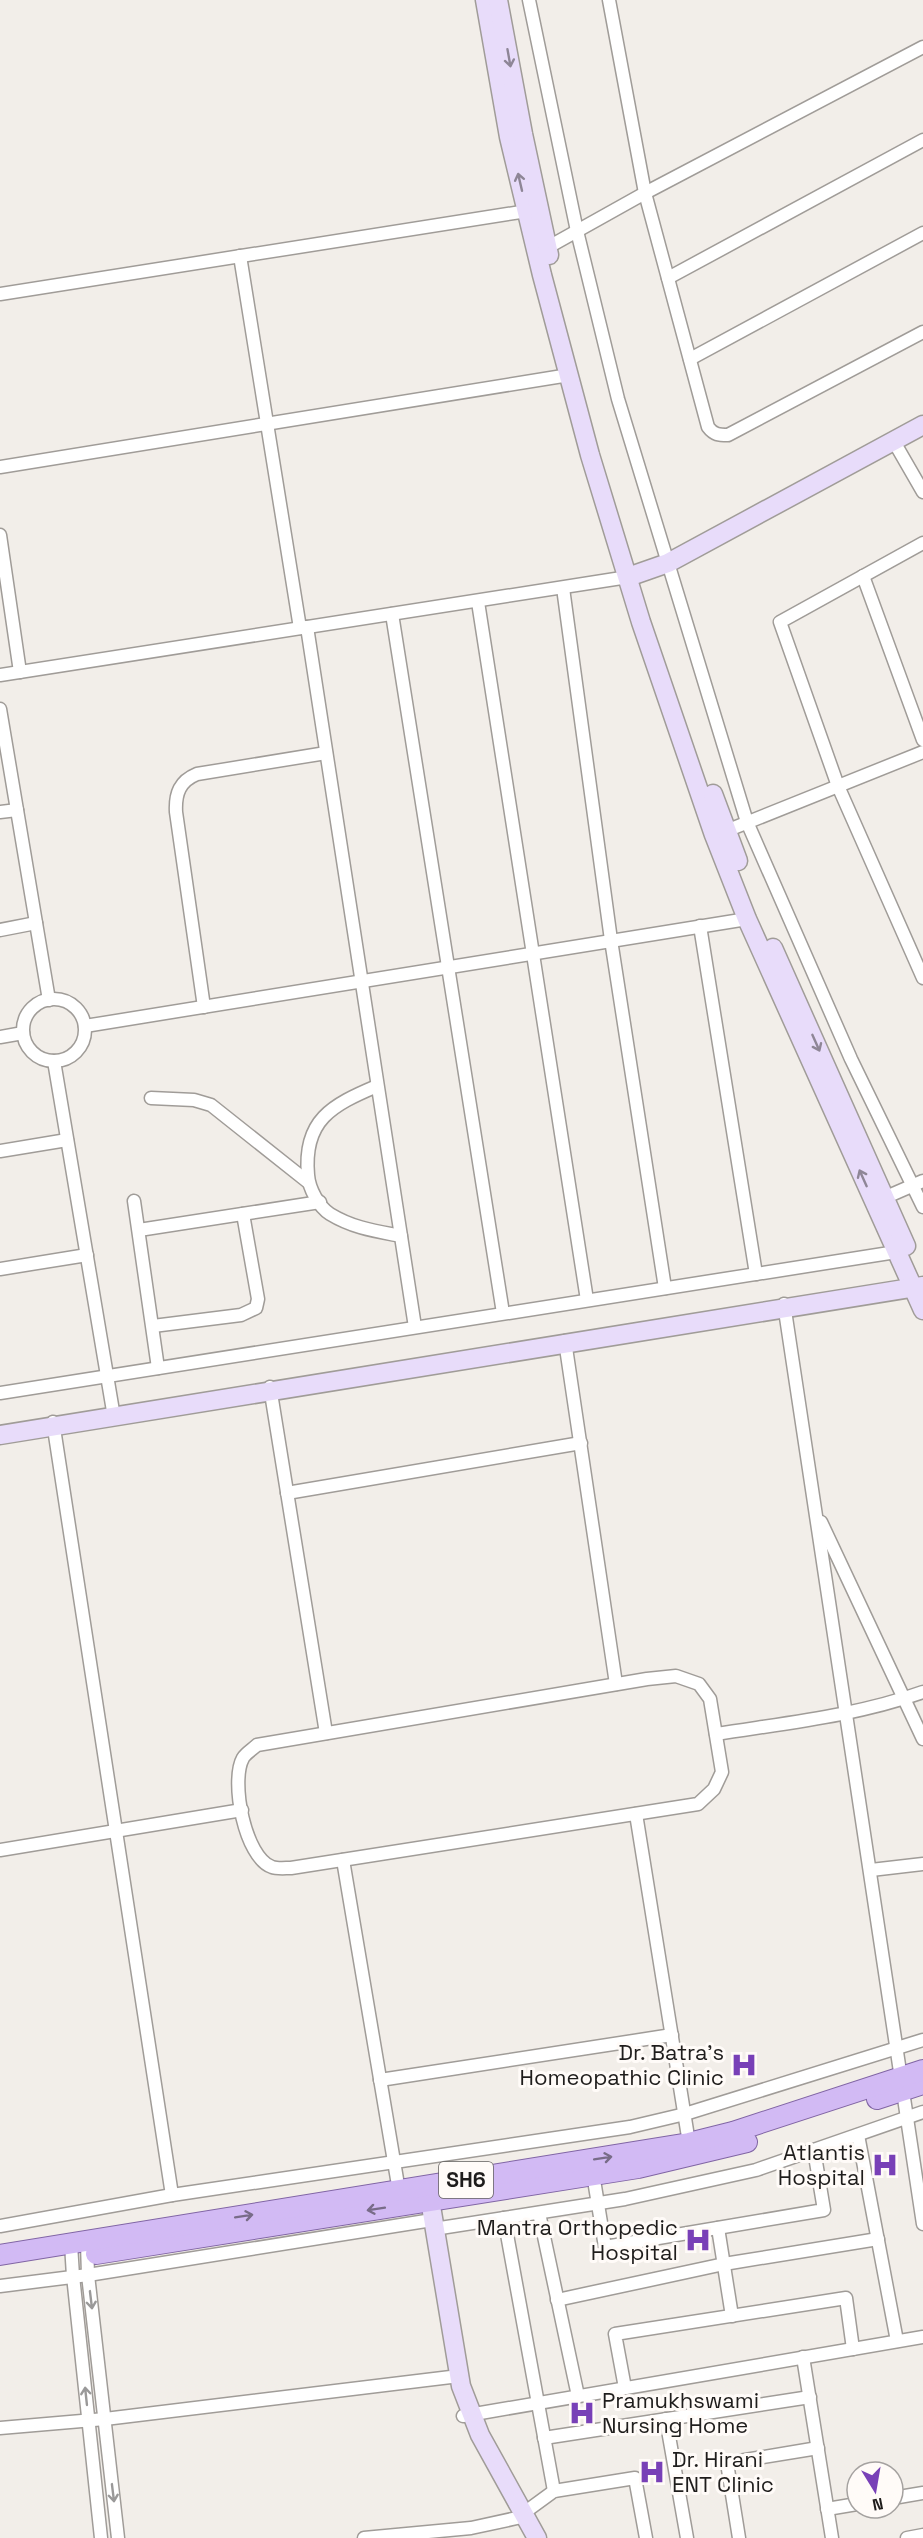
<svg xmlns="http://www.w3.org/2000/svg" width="923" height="2538" viewBox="0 0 923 2538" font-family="'Space Grotesk',sans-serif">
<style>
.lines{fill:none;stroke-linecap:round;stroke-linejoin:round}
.street-casing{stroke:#a09c98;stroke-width:15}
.secondary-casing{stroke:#a09c98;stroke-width:21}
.primary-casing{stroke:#8065a4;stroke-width:22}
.street{stroke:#fff;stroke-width:12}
.secondary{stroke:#e8dcfa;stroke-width:18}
.primary{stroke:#d2baf4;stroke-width:20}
.oneway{stroke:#8e8696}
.oneway2{stroke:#786c88}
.oneway3{stroke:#9a9999}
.labels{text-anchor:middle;stroke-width:6;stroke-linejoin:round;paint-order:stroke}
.shield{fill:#fffbf8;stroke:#62605e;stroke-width:1.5}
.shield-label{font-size:21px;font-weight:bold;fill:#1f1d1c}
.poi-label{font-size:22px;fill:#1f1d1c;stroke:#fffbf8;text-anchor:end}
</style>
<rect width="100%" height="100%" fill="#f2eee9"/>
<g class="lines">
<!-- street casing -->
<g class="street-casing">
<g id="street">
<polyline points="529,0 577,231 618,399 747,822 851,1059 923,1207"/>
<path d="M609,0L645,193L708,427C714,435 719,435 728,435L923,332"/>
<polyline points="543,250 645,193 923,47"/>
<polyline points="240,256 300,628"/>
<polyline points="668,278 923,140"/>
<polyline points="0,294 527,211"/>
<polyline points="690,359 923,233"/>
<polyline points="893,440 923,492"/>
<polyline points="0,467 569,375"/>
<polyline points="0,535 20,672"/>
<polyline points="923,543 780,622 838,786 923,978"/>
<polyline points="863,576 923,740"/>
<polyline points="563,588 611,940 665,1288"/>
<polyline points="478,602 587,1300"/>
<polyline points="392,614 503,1313"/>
<polyline points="307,627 415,1327"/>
<polyline points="0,675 628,577"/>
<polyline points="0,709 49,1000"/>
<polyline points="0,812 17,810"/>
<polyline points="721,833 923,752"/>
<polyline points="700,926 756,1274"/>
<polyline points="0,930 36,923"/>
<circle cx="54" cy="1030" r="31"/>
<path d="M204,1007L176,812C175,793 180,781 197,774L326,753"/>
<polyline points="85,1026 747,919"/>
<polyline points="0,1037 23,1033"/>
<polyline points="54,1061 114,1417"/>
<path d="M377,1086C332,1105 303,1120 308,1175C309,1189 319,1207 330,1214C353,1228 375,1231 401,1236"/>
<polyline points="151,1098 194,1100 211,1105 308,1182"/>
<polyline points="0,1151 67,1140"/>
<polyline points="134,1201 158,1368"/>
<polyline points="877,1201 923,1181"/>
<polyline points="139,1230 320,1202"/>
<polyline points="0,1269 87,1255"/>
<polyline points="784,1304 923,2224"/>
<polyline points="153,1326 241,1315 256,1308 258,1299 243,1214"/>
<polyline points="565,1341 616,1684"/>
<polyline points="270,1387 326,1733"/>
<polyline points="0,1393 896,1252"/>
<polyline points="53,1422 172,2195"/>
<polyline points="287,1493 581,1443"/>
<polyline points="821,1522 923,1739"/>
<path d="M676,1676L699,1684L710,1699L722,1772L714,1789L698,1804L291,1868C285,1868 277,1869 272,1867C245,1858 230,1781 243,1758C246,1753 253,1749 257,1745L647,1679Z"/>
<path d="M716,1734C785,1723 856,1716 923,1692"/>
<polyline points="636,1814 689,2143"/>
<polyline points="0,1850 242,1810"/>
<polyline points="343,1860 399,2191"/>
<polyline points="871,1870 923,1864"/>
<polyline points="380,2080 672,2035"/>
<polyline points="858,2135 897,2341"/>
<polyline points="593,2174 605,2247 824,2210 814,2150"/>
<polyline points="539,2213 578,2396"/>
<polyline points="504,2218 554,2491"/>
<polyline points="0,2226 172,2195 630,2127 685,2114 923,2040"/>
<polyline points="718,2228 732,2316"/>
<polyline points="434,2229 625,2199 756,2170 923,2112"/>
<polyline points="87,2243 88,2275 118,2538"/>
<polyline points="71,2244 73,2276 101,2538"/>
<polyline points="0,2286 88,2275 432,2220"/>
<polyline points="557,2300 724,2264 878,2239"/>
<polyline points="803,2357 832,2538"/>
<polyline points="625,2388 615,2334 846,2298 853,2349"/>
<polyline points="463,2416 923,2337"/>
<polyline points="666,2419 687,2538"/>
<polyline points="0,2428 105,2419 459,2376"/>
<polyline points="544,2438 810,2397"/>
<polyline points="893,2498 923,2493"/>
<polyline points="827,2509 857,2504"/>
<polyline points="364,2538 471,2528 517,2518 554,2491 635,2478 646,2538"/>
<polyline points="739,2538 727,2463 818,2448"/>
<polyline points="907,2538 923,2535"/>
</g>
</g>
<!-- secondary casing -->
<g class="secondary-casing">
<g id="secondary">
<polyline points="485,0 509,137 542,275 590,455 641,622 714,835 747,919 923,1310"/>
<polyline points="498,0 523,134 549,255"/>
<polyline points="628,577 668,563 923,425"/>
<polyline points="713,794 738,861"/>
<polyline points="773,948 906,1246"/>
<polyline points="0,1435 923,1286"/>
<polyline points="428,2188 461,2386 480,2435 537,2538"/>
</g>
</g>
<!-- primary casing -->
<g class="primary-casing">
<g id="primary">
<polyline points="877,2099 923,2084"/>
<polyline points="96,2254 638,2168 747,2142"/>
<polyline points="0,2255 689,2143 733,2132 923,2070"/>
</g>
</g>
<!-- street -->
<use href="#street" class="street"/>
<!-- secondary -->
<use href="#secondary" class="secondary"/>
<!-- primary -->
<use href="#primary" class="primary"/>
</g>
<!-- one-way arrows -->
<defs><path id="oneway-shaft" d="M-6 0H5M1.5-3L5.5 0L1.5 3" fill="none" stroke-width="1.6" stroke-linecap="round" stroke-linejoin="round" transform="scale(1.5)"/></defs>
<g class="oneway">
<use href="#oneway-shaft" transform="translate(509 58) rotate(80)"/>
<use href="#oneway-shaft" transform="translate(520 182) rotate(-103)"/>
<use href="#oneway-shaft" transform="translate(816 1043) rotate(66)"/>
<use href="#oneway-shaft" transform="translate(863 1178) rotate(-114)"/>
</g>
<g class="oneway2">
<use href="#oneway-shaft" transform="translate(603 2158) rotate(-9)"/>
<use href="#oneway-shaft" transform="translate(376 2209) rotate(171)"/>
<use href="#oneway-shaft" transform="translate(244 2216) rotate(-9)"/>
</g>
<g class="oneway3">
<use href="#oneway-shaft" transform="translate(91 2300) rotate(83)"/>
<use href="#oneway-shaft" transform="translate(86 2396) rotate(-96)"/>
<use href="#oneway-shaft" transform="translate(113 2493) rotate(83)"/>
</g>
<!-- icons -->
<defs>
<g id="hospital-bare" transform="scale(2.07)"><path d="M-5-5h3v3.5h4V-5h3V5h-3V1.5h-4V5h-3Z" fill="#7840b7" stroke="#fffbf8" stroke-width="2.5" paint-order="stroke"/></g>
</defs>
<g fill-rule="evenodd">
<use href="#hospital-bare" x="744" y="2065"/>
<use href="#hospital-bare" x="885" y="2165"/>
<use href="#hospital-bare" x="698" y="2240"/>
<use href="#hospital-bare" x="582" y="2413"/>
<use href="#hospital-bare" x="652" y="2472"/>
</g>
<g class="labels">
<!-- shield labels -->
<rect class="shield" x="439" y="2162" width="54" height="36" rx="4.5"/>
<g class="shield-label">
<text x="466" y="2187">SH6</text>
</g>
<!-- poi labels -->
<g class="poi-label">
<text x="724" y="2060">Dr. Batra's<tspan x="724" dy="25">Homeopathic Clinic</tspan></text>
<text x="865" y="2160">Atlantis<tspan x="865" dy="25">Hospital</tspan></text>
<text x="678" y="2235">Mantra Orthopedic<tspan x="678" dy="25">Hospital</tspan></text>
<text x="602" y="2408" text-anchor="start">Pramukhswami<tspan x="602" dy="25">Nursing Home</tspan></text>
<text x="672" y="2467" text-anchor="start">Dr. Hirani<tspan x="672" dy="25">ENT Clinic</tspan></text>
</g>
</g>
<!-- north arrow -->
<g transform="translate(875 2490) rotate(169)"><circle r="28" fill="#fffbf8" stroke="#a5a2a0" stroke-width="1.5"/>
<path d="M0-4.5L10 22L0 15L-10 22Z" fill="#7840b7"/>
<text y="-9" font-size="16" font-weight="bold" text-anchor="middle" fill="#1f1d1c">N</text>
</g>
</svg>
